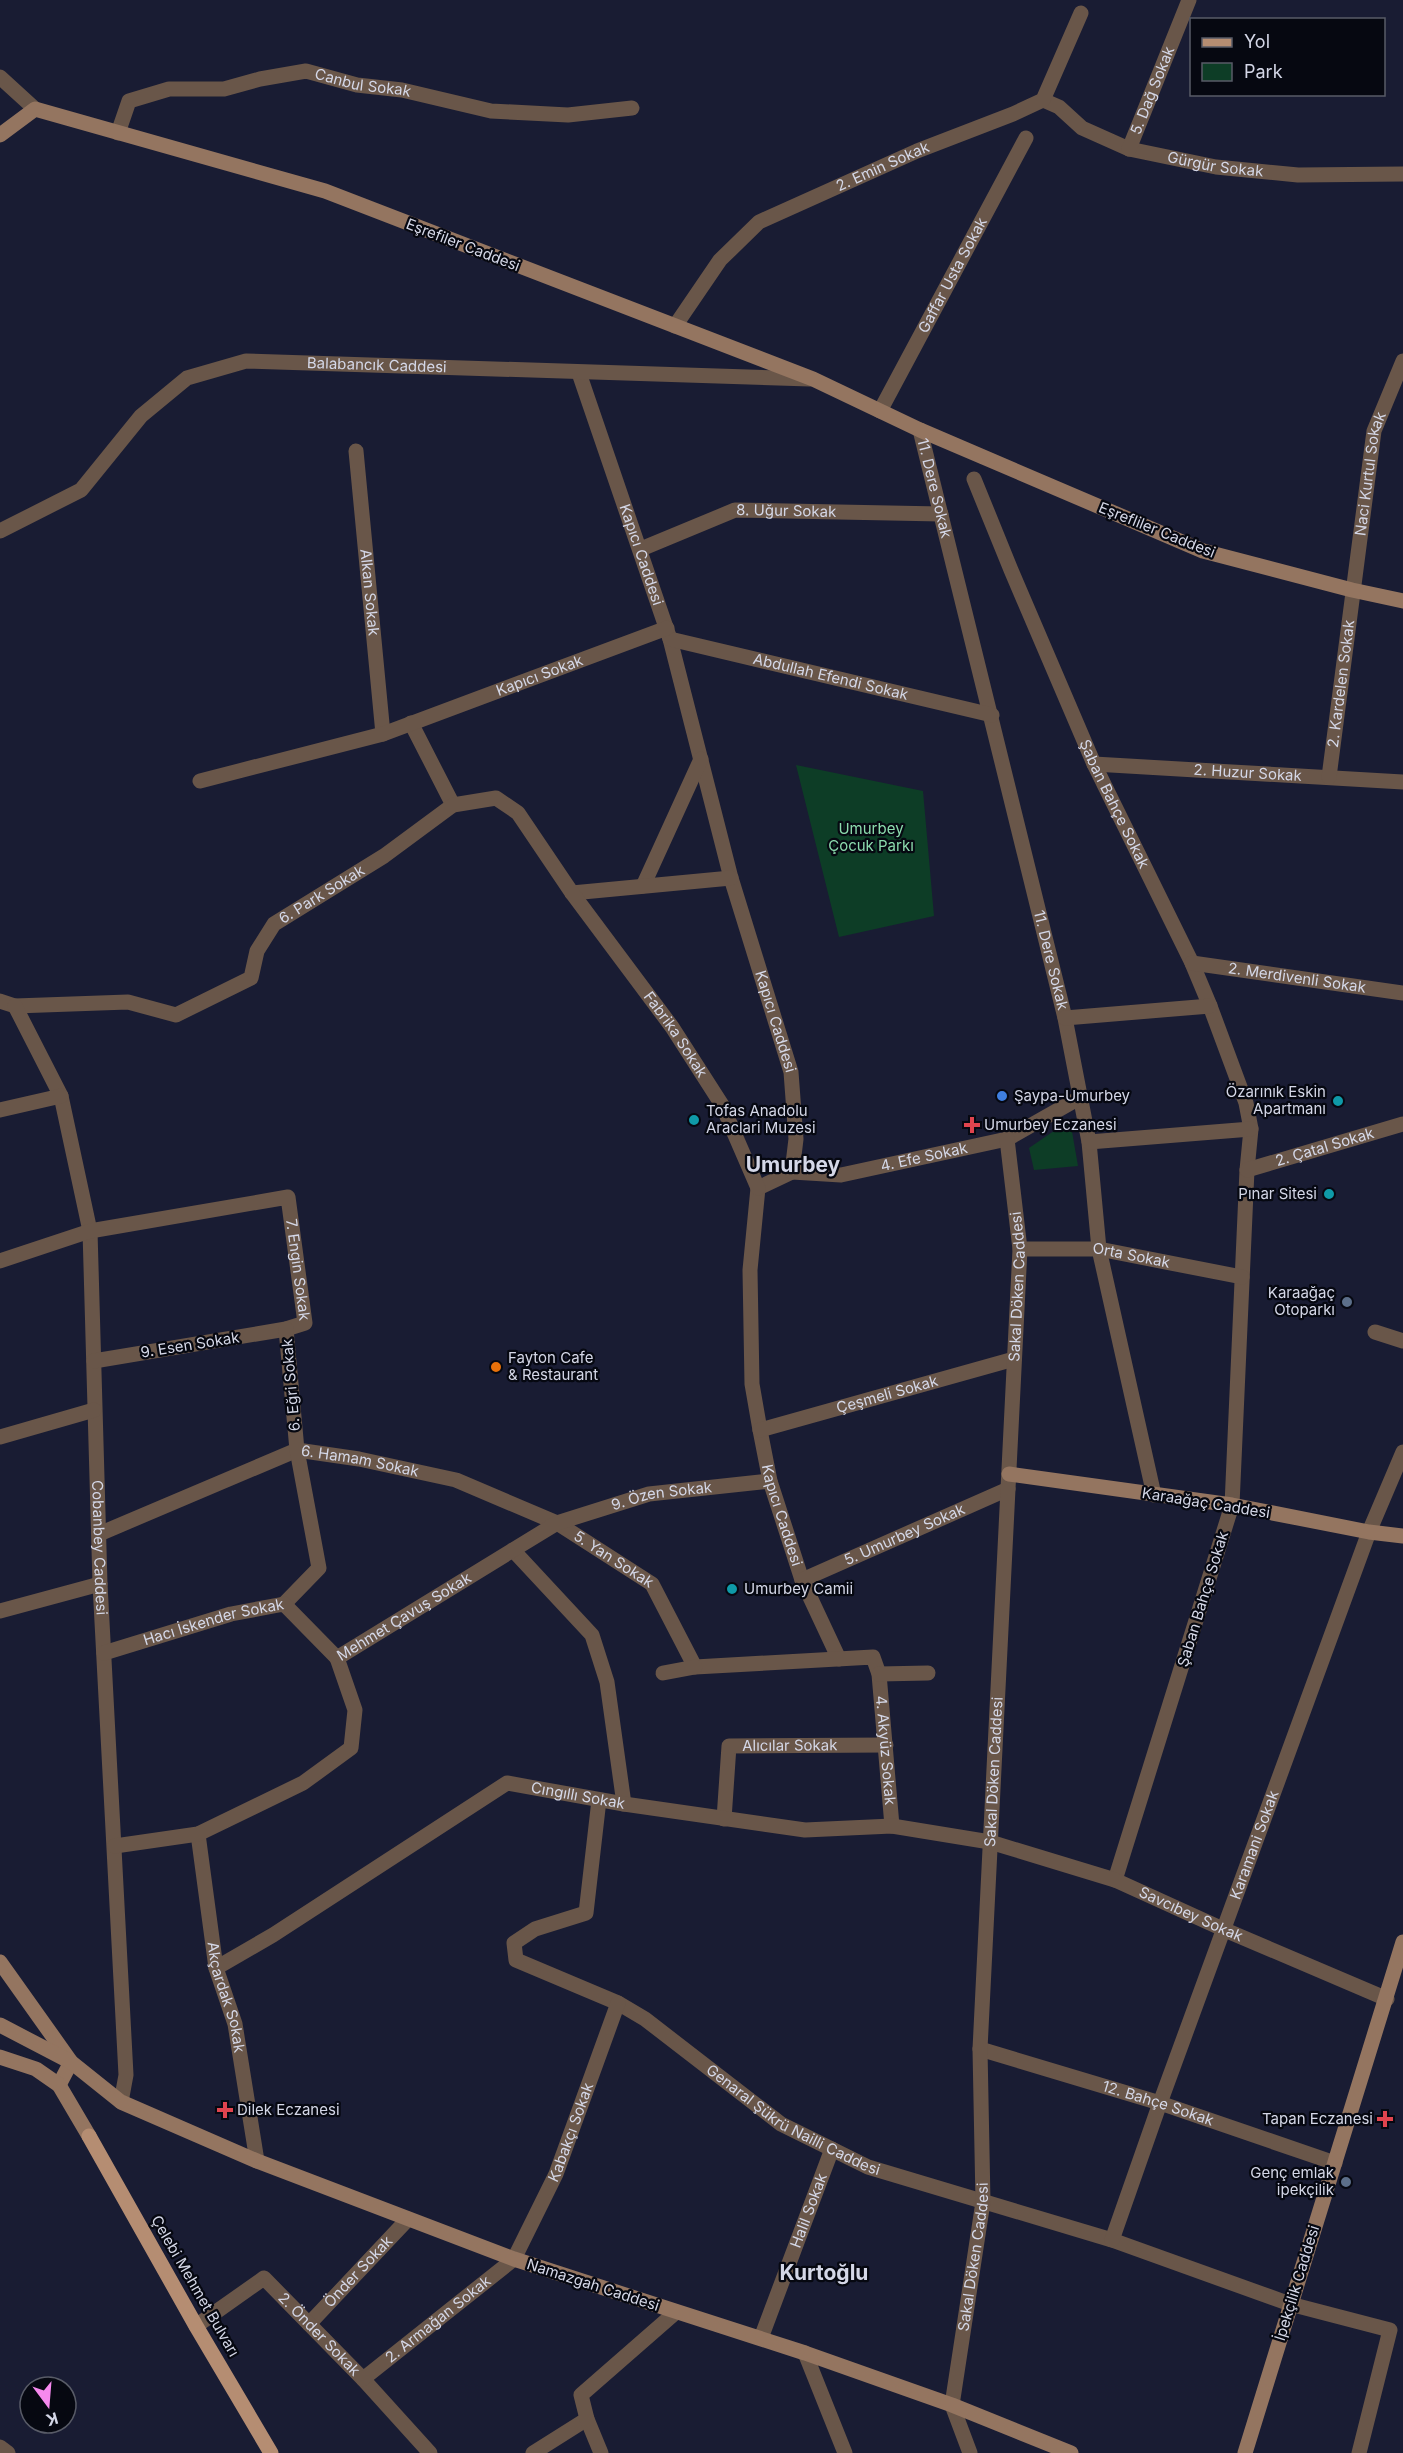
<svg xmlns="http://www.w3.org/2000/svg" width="1403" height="2453" viewBox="0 0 1403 2453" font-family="Inter,sans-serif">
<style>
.green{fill:#0d3d26}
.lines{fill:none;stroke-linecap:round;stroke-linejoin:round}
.street{stroke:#695649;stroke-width:15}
.secondary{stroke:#947560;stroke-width:15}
.primary{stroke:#b58d72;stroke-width:15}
.shop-dot{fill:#3f7fe0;stroke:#060811;stroke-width:2}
.culture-dot{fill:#0f9aa8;stroke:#060811;stroke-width:2}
.health-dot{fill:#e0444e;stroke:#060811;stroke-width:2}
.service-dot{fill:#5c6f8a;stroke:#060811;stroke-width:2}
.food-dot{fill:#e8710a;stroke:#060811;stroke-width:2}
.labels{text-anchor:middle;stroke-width:4.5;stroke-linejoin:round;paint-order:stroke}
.street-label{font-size:15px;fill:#d4d7e7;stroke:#060811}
.park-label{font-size:15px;fill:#8cdcae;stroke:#060811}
.poi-label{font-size:15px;fill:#d4d7e7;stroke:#060811;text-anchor:start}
.district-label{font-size:21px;font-weight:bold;fill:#d4d7e7;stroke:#060811}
</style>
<rect width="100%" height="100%" fill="#191c33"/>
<!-- green -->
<g class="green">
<polygon points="796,765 923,791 934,916 839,937"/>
<polygon points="1070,1120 1078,1166 1034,1170 1029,1148"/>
</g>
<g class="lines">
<!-- street -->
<g class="street">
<polyline points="0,77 35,109"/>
<path id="s1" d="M1043,100L1059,107L1082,128L1129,149L1216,167L1298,175L1403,174"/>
<path id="s2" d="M118,133L129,101L169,89H224L260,79L306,71L357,85L402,90L491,111L568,115L632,108"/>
<path id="s3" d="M1129,149L1189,0"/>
<path id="s4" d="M675,326L720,260L759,222L917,151L1013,114L1043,100L1081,13"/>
<path id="s5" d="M579,373L670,639L731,878L791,1072L796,1139L792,1172L758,1188L750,1270L752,1384L760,1430L770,1481L802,1580L839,1659"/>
<path id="s6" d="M880,411L1026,138"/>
<path id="s7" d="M920,430L1065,1018L1089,1142L1099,1249L1154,1495"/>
<path id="s8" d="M356,451L383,734"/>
<path id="s9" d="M974,479L1011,570L1094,764L1192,963L1210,1006L1246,1103L1251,1129L1247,1170L1232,1505L1115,1880"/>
<path id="s10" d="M0,531L81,490L141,416L187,378L246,361L810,379"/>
<path id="s11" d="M641,549L735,510L941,514"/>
<path id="s12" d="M670,639L992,715"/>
<polyline points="411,723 453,805"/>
<path id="s13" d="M1094,764L1403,782"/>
<path id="s14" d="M1329,777L1374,431L1403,361"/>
<path id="s15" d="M200,781L383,734L667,628"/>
<polyline points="643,886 701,759"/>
<polyline points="572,893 731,878"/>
<path id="s16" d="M1192,963L1403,993"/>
<path id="s17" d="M0,1001L15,1006L128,1002L176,1015L251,978L257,951L274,924L384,856L453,805L496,798L518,813L572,893L672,1027L722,1105L758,1188"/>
<path id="s18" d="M15,1006L61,1096L90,1231L100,1584L126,2075L121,2102"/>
<polyline points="1065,1018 1210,1006"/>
<polyline points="0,1110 61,1096"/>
<polyline points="1089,1142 1251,1129"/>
<path id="s19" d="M1247,1170L1403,1124"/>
<path id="s20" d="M792,1172L841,1175L1007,1139L1081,1097"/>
<path id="s21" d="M1020,1249H1099L1242,1277"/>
<path id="s22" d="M0,1261L90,1231L288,1197L305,1323L286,1329L94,1361"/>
<polyline points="1375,1332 1403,1341"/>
<path id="s23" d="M760,1430L1014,1359"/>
<polyline points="0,1437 94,1410"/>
<path id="s24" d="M99,1534L297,1450L359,1459L456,1480L557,1523L652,1584L695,1667L873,1657L879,1674L892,1826"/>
<polyline points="513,1550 592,1635 607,1682 624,1804"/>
<path id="s25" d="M802,1580L1008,1489"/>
<polyline points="284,1604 319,1568 297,1450 286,1329"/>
<polyline points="0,1611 100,1584"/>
<path id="s26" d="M104,1653L231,1614L284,1604L337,1658"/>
<polyline points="663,1673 695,1667"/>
<polyline points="879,1674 928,1673"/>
<path id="s27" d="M599,1800L586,1913L535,1929L514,1943L516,1960L618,2003L645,2019L781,2124L868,2167L1112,2240L1290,2304L1390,2330L1359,2453"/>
<path id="s28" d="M724,1819L729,1746L886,1745"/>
<path id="s29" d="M198,1834L216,1968L235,2024L257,2161"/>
<path id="s30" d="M115,1846L198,1834L303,1783L351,1748L355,1710L337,1658L557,1523L649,1494L770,1481"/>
<path id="s31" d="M216,1968L273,1935L507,1783L624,1804L805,1830L892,1826L990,1842L1115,1880L1225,1930L1387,1999"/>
<path id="s32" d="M980,2049L1160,2103L1335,2163"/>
<path id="s33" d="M1112,2240L1160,2103L1369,1532L1403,1452"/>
<path id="s34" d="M309,2324L408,2219"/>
<path id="s35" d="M196,2326L264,2278L363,2379L430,2453"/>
<path id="s36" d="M761,2338L832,2149"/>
<polyline points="805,2353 845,2453"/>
<path id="s37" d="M363,2379L514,2259L556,2174L618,2003"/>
<polyline points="0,2447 8,2453"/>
<polyline points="533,2453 587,2419"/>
<polyline points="601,2453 587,2419 581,2395 676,2312"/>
<path id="s38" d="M970,2453L952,2405L983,2202L980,2049L1020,1249L1007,1139"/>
</g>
<!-- secondary -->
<g class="secondary">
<polyline points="0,135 35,109 325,191 813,379 920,430 1203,551 1352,590 1403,601"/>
<polyline points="1009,1474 1232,1505 1369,1532 1403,1536"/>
<polyline points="0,1962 71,2062 59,2085"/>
<polyline points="0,2025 71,2062 121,2102 257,2161 514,2259 805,2353 952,2405 1071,2453"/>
<polyline points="0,2057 36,2069 59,2085 89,2136"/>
<polyline points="1245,2453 1403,1942"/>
</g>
<!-- primary -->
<polyline class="primary" points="89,2136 196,2326 271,2453"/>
</g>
<!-- markers -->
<circle class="shop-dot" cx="1002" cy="1096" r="6"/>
<g class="culture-dot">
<circle cx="1338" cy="1101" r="6"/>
<circle cx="694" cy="1120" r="6"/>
<circle cx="1329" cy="1194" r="6"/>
<circle cx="732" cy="1589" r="6"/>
</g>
<g class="health-dot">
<path d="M969 1116h6v6h6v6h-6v6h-6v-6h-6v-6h6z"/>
<path d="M222 2101h6v6h6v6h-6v6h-6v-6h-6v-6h6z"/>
<path d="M1382 2110h6v6h6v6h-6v6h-6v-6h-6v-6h6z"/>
</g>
<g class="service-dot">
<circle cx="1347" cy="1302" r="6"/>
<circle cx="1346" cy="2182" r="6"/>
</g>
<circle class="food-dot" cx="496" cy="1367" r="6"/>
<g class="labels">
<!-- street labels -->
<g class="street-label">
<text dy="5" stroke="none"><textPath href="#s2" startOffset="273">Canbul Sokak</textPath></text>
<text dy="5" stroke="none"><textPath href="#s3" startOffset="63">5. Dağ Sokak</textPath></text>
<text dy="5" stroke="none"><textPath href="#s1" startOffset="188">Gürgür Sokak</textPath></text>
<text dy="5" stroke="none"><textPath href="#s4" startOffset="270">2. Emin Sokak</textPath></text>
<text transform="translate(463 245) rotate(21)" y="5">Eşrefiler Caddesi</text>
<text dy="5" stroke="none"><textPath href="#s6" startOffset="154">Gaffar Usta Sokak</textPath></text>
<text dy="5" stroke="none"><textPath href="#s10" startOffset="438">Balabancık Caddesi</textPath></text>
<text dy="5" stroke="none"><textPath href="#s14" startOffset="306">Naci Kurtul Sokak</textPath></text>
<text dy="5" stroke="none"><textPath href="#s7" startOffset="60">11. Dere Sokak</textPath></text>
<text dy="5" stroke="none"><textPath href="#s11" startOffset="153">8. Uğur Sokak</textPath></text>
<text transform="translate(1157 530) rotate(22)" y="5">Eşrefliler Caddesi</text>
<text dy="5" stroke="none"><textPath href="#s5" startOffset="192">Kapıcı Caddesi</textPath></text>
<text dy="5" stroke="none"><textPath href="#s8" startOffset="142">Alkan Sokak</textPath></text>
<text dy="5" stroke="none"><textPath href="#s15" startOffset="356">Kapıcı Sokak</textPath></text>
<text dy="5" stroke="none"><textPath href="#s12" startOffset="165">Abdullah Efendi Sokak</textPath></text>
<text dy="5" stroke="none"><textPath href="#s14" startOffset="94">2. Kardelen Sokak</textPath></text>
<text dy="5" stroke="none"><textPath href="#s13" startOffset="154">2. Huzur Sokak</textPath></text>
<text dy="5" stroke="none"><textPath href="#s9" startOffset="354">Şaban Bahçe Sokak</textPath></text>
<text dy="5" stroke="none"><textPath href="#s17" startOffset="378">6. Park Sokak</textPath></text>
<text dy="5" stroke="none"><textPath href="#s7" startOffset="546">11. Dere Sokak</textPath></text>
<text dy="5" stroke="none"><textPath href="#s16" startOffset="106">2. Merdivenli Sokak</textPath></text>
<text dy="5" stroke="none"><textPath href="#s5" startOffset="678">Kapıcı Caddesi</textPath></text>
<text dy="5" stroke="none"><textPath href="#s17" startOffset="879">Fabrika Sokak</textPath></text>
<text dy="5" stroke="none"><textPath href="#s19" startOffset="81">2. Çatal Sokak</textPath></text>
<text dy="5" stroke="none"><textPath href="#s20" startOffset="134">4. Efe Sokak</textPath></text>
<text dy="5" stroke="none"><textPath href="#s21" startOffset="112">Orta Sokak</textPath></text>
<text dy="5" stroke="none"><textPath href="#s22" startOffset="369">7. Engin Sokak</textPath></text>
<text dy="5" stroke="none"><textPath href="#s38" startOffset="1173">Sakal Döken Caddesi</textPath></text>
<text transform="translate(190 1345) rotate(-9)" y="5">9. Esen Sokak</text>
<text transform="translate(291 1385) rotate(-95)" y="5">6. Eğri Sokak</text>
<text dy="5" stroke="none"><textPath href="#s23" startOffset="132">Çeşmeli Sokak</textPath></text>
<text dy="5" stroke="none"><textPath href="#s24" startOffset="279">6. Hamam Sokak</textPath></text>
<text dy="5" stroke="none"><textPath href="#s30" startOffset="720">9. Özen Sokak</textPath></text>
<text transform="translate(1206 1503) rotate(9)" y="5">Karaağaç Caddesi</text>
<text dy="5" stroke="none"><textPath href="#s5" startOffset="1200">Kapıcı Caddesi</textPath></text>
<text dy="5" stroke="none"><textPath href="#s25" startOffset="112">5. Umurbey Sokak</textPath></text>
<text dy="5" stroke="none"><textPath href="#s18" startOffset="556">Cobanbey Caddesi</textPath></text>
<text dy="5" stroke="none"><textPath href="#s24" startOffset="554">5. Yan Sokak</textPath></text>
<text transform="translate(1203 1599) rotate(-73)" y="5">Şaban Bahçe Sokak</text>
<text dy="5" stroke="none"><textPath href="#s30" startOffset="432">Mehmet Çavuş Sokak</textPath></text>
<text dy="5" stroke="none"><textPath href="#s26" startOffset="114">Hacı İskender Sokak</textPath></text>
<text dy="5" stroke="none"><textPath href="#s28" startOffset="134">Alıcılar Sokak</textPath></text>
<text dy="5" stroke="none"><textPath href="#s24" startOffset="966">4. Akyüz Sokak</textPath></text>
<text dy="5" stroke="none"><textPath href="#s38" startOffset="687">Sakal Döken Caddesi</textPath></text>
<text dy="5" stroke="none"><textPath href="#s31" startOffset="417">Cıngıllı Sokak</textPath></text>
<text dy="5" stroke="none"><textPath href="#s33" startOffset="420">Karamani Sokak</textPath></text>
<text dy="5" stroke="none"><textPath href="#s31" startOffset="1047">Savcıbey Sokak</textPath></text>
<text dy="5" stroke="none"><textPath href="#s29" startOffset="166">Akçardak Sokak</textPath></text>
<text dy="5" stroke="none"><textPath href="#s32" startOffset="186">12. Bahçe Sokak</textPath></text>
<text dy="5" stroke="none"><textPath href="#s27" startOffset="532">Genaral Şükrü Nailli Caddesi</textPath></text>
<text dy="5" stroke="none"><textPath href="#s37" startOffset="332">Kabakçı Sokak</textPath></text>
<text dy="5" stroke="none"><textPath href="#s36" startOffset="136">Halil Sokak</textPath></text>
<text dy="5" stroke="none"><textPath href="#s38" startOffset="201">Sakal Döken Caddesi</textPath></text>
<text dy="5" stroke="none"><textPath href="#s34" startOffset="72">Önder Sokak</textPath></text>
<text transform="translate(1297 2283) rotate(-73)" y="5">İpekçilik Caddesi</text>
<text transform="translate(593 2285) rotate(18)" y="5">Namazgah Caddesi</text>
<text transform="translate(195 2286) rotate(60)" y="5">Çelebi Mehmet Bulvarı</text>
<text dy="5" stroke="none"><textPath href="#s37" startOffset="96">2. Armağan Sokak</textPath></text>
<text dy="5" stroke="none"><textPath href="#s35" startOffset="162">2. Önder Sokak</textPath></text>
</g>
<!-- park labels -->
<g class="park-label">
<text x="871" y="834">Umurbey<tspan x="871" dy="17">Çocuk Parkı</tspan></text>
</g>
<!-- poi labels -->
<g class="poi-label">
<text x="1326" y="1097" text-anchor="end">Özarınık Eskin<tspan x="1326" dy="17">Apartmanı</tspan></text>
<text x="1014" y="1101">Şaypa-Umurbey</text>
<text x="706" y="1116">Tofas Anadolu<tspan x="706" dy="17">Araclari Muzesi</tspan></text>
<text x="984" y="1130">Umurbey Eczanesi</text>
<text x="1317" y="1199" text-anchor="end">Pınar Sitesi</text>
<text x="1335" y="1298" text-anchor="end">Karaağaç<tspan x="1335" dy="17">Otoparkı</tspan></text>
<text x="508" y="1363">Fayton Cafe<tspan x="508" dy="17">&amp; Restaurant</tspan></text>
<text x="744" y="1594">Umurbey Camii</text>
<text x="237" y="2115">Dilek Eczanesi</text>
<text x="1373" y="2124" text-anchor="end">Tapan Eczanesi</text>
<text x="1334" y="2178" text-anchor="end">Genç emlak<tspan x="1334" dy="17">ipekçilik</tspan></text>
</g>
<!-- district labels -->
<g class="district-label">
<text x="793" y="1172">Umurbey</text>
<text x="824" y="2280">Kurtoğlu</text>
</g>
</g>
<!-- legend -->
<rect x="1190" y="18" width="195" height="78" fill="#060811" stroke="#585b67" stroke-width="1.5"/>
<rect x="1202" y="38" width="30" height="9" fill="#b58d72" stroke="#585b67" stroke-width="1.5"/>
<text x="1244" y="48" font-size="18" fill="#d4d7e7">Yol</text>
<rect x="1202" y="63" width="30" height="18" fill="#0d3d26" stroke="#585b67" stroke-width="1.5"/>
<text x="1244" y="78" font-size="18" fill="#d4d7e7">Park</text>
<!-- north arrow -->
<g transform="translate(48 2405) rotate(164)"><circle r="28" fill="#060811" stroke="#585b67" stroke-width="1.5"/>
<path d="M0-4.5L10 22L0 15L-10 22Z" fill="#f689ee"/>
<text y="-9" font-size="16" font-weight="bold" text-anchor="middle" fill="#d4d7e7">K</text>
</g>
</svg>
